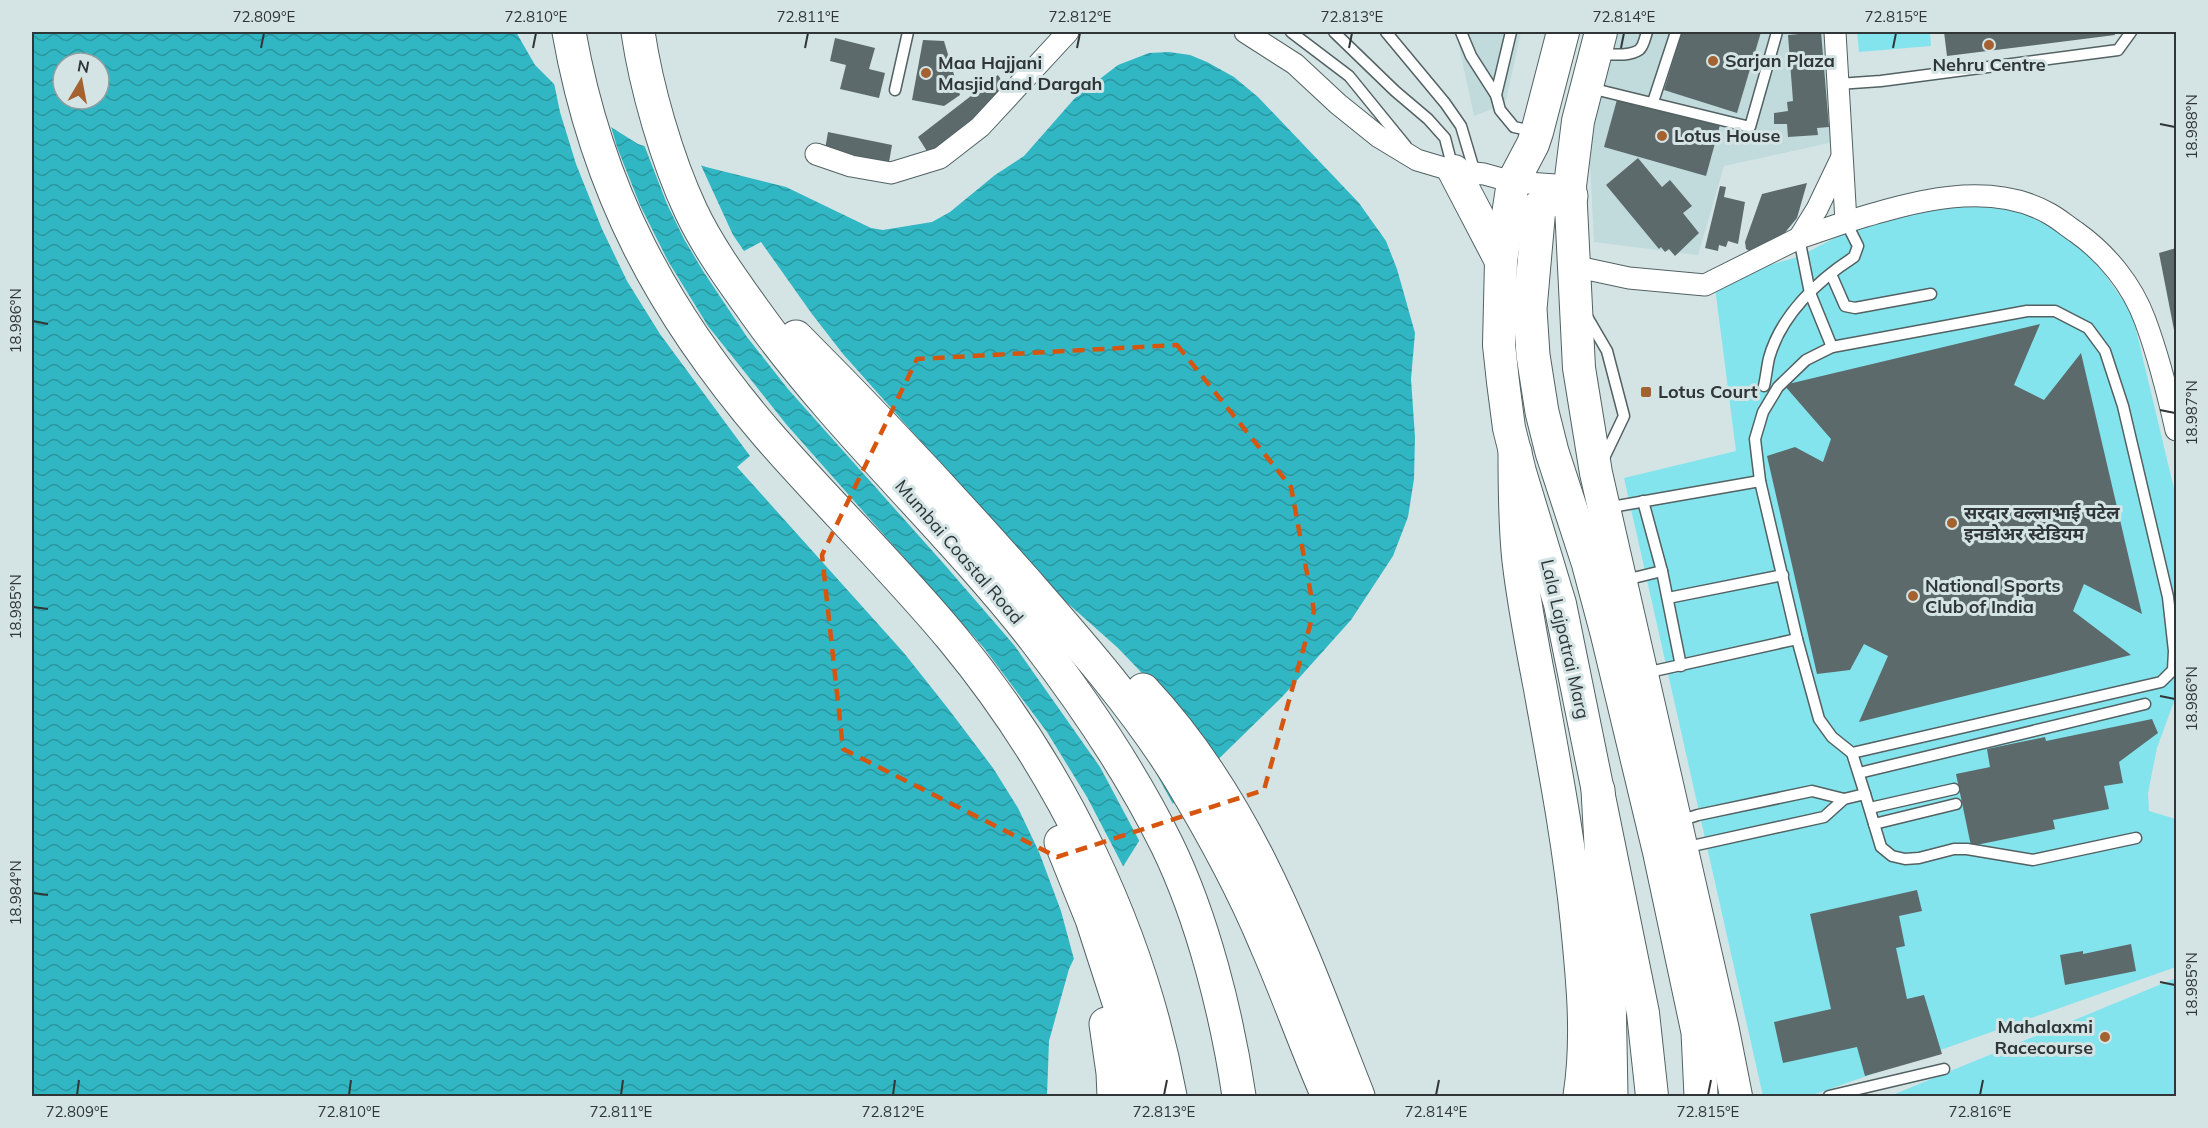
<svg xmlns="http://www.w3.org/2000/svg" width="2208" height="1128" viewBox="0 0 2208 1128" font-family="Mulish,'Noto Sans Devanagari',sans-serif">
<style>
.built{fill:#c1dadc}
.grass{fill:#84e4ee}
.water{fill:url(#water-waves);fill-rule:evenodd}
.pier{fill:#d4e4e5}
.building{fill:#5c6a6b}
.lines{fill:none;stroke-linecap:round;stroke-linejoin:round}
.service-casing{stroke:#536162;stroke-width:13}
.minor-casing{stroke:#536162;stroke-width:23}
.primary-casing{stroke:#536162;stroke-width:34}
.motorway-casing{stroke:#536162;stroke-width:35}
.service{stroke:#fff;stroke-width:10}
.minor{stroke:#fff;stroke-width:21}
.primary{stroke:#fff;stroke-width:32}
.motorway{stroke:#fff;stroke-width:33}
.marked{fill:none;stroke:#d65610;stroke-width:4.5;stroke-dasharray:12 8;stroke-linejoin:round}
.ticks{fill:none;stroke:#303637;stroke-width:2}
.poi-dot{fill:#a56231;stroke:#d4e4e5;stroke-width:2}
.labels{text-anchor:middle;stroke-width:6;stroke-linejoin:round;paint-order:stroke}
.poi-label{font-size:18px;font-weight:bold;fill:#303637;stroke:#d4e4e5;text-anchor:start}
.street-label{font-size:18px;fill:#303637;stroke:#d4e4e5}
.neatline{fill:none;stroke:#303637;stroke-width:2}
.ticks-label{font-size:15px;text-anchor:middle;fill:#303637}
</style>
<defs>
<pattern id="water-waves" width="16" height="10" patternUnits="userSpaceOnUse" patternTransform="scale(1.5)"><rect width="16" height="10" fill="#31b7c3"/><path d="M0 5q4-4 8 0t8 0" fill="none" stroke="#2a969f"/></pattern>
</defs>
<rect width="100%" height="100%" fill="#d4e4e5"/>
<!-- built -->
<g class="built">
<polygon points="1456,32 1521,32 1506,100 1500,106 1474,116"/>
<polygon points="1612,32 1831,32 1838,141 1724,166 1698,255 1594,242 1590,163 1593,111"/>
</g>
<!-- grass -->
<g class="grass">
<polygon points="1857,32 1930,32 1931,46 1859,52"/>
<polygon points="1955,193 2027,206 2096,262 2132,313 2176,497 2176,696 2157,748 2148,793 2149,811 2176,819 2176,967 1810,1096 1763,1096 1624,478 1736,451 1714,280 1798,257 1889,210"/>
<polygon points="2176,978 2176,1096 1890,1096"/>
</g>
<!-- water -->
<path class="water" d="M32,32H516L535,65L562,92L598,119L638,144L706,167L786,187L871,228L883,230L932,222L950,212L995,175L1024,156L1075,98L1118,65L1149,53L1169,52L1190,55L1207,62L1234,77L1258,97L1359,203L1386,241L1397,269L1415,333L1411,379L1415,437L1414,479L1408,517L1393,556L1351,620L1282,697L1146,830L1102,900L1069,969L1049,1041L1047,1096H32ZM63,63H99V99H63Z"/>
<!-- pier -->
<g class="pier">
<polygon points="553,78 564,90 610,123 617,147 640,205 668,261 708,326 786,424 984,648 1047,732 1087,797 1125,870 1104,902 1075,963 1061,911 1039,852 1018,808 993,768 950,711 904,653 737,467 750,456 660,334 627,281 602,229 576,164 560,112"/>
<polygon points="643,142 699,161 733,235 744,251 761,242 812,314 843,354 1055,592 1118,648 1162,694 1132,729 1174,806 1149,832 1141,844 1100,767 1014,645 944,564 788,389 747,337 703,271 684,239 667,204"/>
</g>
<!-- building -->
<g class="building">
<polygon points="1682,32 1761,32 1737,113 1664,90"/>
<polygon points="1821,32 1829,127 1817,128 1818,135 1788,137 1787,124 1774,124 1774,113 1788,111 1787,102 1793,101 1788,35"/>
<polygon points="1944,32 2114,32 2115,35 1947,56"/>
<polygon points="835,38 875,48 869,69 885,73 879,98 840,89 846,65 830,61"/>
<polygon points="923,40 944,41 960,95 944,106 912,100"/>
<polygon points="998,75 1009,92 930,156 918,137"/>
<polygon points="1618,96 1720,125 1706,176 1604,147"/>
<polygon points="828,132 892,145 888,168 824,155"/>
<polygon points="1638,158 1662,187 1670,180 1692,206 1683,213 1699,233 1675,256 1669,249 1665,252 1661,247 1659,249 1606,185"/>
<polygon points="1807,183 1797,218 1783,235 1751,252 1746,249 1745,242 1762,194"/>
<polygon points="1720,186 1726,187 1724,197 1745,202 1738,244 1728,241 1726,247 1719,245 1718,251 1705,248"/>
<polygon points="2176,248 2176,335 2175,335 2159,253"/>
<polygon points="2040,324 2014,385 2044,400 2081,353 2142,614 2084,584 2073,611 2131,655 1859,722 1888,656 1864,644 1850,670 1817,674 1767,456 1795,447 1823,462 1831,439 1784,385"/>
<polygon points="2152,719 2158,733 2119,762 2123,783 2104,786 2109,809 2053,820 2055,829 1971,846 1956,774 1990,767 1987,749 2045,737 2046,741"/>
<polygon points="1917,890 1922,911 1899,916 1905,946 1896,948 1907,999 1924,995 1942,1054 1865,1076 1857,1047 1783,1063 1774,1022 1831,1009 1810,914"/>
<polygon points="2131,944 2136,971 2065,985 2060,955 2083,951 2083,954"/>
</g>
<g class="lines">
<!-- service casing -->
<g class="service-casing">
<g id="service">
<polyline points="1291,32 1349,76 1406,146"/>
<polyline points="1334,32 1395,91 1428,119 1445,138 1453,169"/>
<polyline points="1386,32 1445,103 1461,126 1475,173"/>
<polyline points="1461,32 1471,56 1496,95"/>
<polyline points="1511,32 1496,95 1500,110 1514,127 1533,131"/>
<path d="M1598,54C1609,54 1629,57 1639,50C1644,46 1645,37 1647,32"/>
<polyline points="1838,84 1881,81 2118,50 2131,32"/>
<polyline points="1590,88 1750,127 1777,32"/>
<polyline points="895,90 908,32"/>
<polyline points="1653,102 1676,32"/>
<polyline points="1799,238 1810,293 1832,347"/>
<polyline points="1831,274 1845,306 1855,308 1931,294"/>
<polygon points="2027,311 2055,311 2088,328 2105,351 2123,406 2168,597 2174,651 2173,670 2161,682 1852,753 1832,737 1819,719 1797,639 1760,481 1755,439 1763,412 1778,387 1806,360 1832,347"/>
<polyline points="1586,315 1607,351 1624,416 1603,460"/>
<path d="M1764,386C1766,377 1767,367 1769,358C1781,315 1818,280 1854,257L1858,246L1846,222"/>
<polyline points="1643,501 1662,571 1681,666"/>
<polyline points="1606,508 1760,481"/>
<polyline points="1625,580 1662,571"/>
<polyline points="1668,598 1783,575"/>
<polyline points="1645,673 1797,639"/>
<polyline points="1852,753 1865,794"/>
<polyline points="1859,773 2145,704"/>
<polyline points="1870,808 1954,789"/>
<polyline points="1679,821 1698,815 1812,791 1844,799 1865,794 1881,847 1892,856 1905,859 1919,858 1954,849 1967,849 2033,860 2136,838"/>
<polyline points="1874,824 1956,804"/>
<polyline points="1683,848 1824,817 1844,799"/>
<polyline points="1829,1096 1944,1069"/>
</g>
</g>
<!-- minor casing -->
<g class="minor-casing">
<g id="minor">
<polyline points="1245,32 1295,64 1338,104 1379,137 1417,160 1454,171 1484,174 1513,182 1570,186"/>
<polyline points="816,154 851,166 891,173 940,158 980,127 1068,32"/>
<path d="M1846,222C1909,203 1988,178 2050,214C2059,219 2067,226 2076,232C2107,254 2132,285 2145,320C2158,355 2168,394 2176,430"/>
<polyline points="1799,238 1817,209 1841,159"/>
<polyline points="1573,266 1629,278 1705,285 1799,238 1846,222 1835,32"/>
</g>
</g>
<!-- primary casing -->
<g class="primary-casing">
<g id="primary">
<polyline points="1563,32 1537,132 1533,144 1513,182 1501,261 1499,345 1503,382 1509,428 1520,472 1560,604 1643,1013 1652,1096"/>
<polyline points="1601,32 1578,121 1570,186 1579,368 1596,473 1723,1030 1736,1096"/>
<polyline points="1454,171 1501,261"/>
</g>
</g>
<!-- motorway casing -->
<g class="motorway-casing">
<g id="motorway">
<path d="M569,32C597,191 663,313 768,435C828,504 894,568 953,639C1061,770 1139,929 1170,1096"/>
<path d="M638,32C646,87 667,160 691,211C708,247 732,280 755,312C838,429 947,526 1035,639C1085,704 1131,772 1167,845C1203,919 1227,1015 1239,1096"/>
<polyline points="1571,196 1555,197 1539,207 1530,309 1533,355 1542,412 1552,452 1588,562 1607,633 1660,854 1698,1032 1701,1096"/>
<path d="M796,337C875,416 951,497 1025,581C1080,644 1135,706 1179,777C1211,830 1242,886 1266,944C1288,994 1306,1046 1328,1096"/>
<path d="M1515,452C1515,488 1515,525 1519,561C1524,603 1532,645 1540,686C1554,764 1569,841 1577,920C1583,979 1589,1038 1580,1096"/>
<path d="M1143,690C1251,805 1301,952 1358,1096"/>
<polyline points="1598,790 1609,990 1611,1096"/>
<polyline points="1061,842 1092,919 1124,1018 1143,1096"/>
<polyline points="1106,1024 1113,1073 1114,1096"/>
</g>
</g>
<!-- service -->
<use href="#service" class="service"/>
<!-- minor -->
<use href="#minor" class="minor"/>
<!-- primary -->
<use href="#primary" class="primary"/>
<!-- motorway -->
<use href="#motorway" class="motorway"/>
</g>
<!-- marked area -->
<path class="marked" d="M1177,345L1291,487L1314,611L1264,790L1057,857L843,749L822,555L917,359Z"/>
<!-- ticks -->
<path class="ticks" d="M261,48L264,33M533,48L536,33M805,48L808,33M1077,48L1080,33M1349,48L1352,33M1621,48L1624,33M1893,48L1896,33M2160,124L2175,127M33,321L48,324M2160,410L2175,413M33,607L48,609M2160,696L2175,699M33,893L48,895M2160,982L2175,985M77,1095L79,1080M349,1095L351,1080M621,1095L623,1080M893,1095L895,1080M1164,1095L1167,1080M1436,1095L1439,1080M1708,1095L1711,1080M1980,1095L1983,1080"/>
<!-- markers -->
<g class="poi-dot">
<circle cx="1989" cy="45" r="6"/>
<circle cx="1713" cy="61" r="6"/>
<circle cx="926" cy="73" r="6"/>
<circle cx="1662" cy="136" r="6"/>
<rect x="1640" y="386" width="12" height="12" rx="3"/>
<circle cx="1952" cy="523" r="6"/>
<circle cx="1913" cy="596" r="6"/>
<circle cx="2105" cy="1037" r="6"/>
</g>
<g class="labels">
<!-- poi labels -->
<g class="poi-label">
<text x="1725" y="67">Sarjan Plaza</text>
<text x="938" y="69">Maa Hajjani<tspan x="938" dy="21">Masjid and Dargah</tspan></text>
<text x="1989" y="71" text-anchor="middle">Nehru Centre</text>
<text x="1674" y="142">Lotus House</text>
<text x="1658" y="398">Lotus Court</text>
<text x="1964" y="519">सरदार वल्लाभाई पटेल<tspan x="1964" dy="21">इनडोअर स्टेडियम</tspan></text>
<text x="1925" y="592">National Sports<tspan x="1925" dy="21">Club of India</tspan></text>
<text x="2093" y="1033" text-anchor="end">Mahalaxmi<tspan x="2093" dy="21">Racecourse</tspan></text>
</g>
<!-- street labels -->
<g class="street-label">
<text transform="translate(959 552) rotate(49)" y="6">Mumbai Coastal Road</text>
<text transform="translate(1565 639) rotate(77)" y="6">Lala Lajpatrai Marg</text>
</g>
</g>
<!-- border -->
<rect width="2208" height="1128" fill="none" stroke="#d4e4e5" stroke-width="66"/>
<!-- north arrow -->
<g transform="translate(81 81) rotate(10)"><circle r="28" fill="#d4e4e5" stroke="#929e9f" stroke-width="1.5"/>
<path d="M0-4.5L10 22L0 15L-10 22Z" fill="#a56231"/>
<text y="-9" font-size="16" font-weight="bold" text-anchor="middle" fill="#303637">N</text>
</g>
<rect x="33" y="33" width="2142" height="1062" class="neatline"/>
<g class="ticks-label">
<text x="264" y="22">72.809°E</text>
<text x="536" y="22">72.810°E</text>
<text x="808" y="22">72.811°E</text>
<text x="1080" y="22">72.812°E</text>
<text x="1352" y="22">72.813°E</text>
<text x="1624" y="22">72.814°E</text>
<text x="1896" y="22">72.815°E</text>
<text transform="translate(2192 127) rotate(-90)" y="5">18.988°N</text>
<text transform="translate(16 321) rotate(-90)" y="5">18.986°N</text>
<text transform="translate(2192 413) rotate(-90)" y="5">18.987°N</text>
<text transform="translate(16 607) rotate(-90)" y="5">18.985°N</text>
<text transform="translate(2192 699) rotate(-90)" y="5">18.986°N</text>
<text transform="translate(16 893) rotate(-90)" y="5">18.984°N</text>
<text transform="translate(2192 985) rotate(-90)" y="5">18.985°N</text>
<text x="77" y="1117">72.809°E</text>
<text x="349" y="1117">72.810°E</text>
<text x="621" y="1117">72.811°E</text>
<text x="893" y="1117">72.812°E</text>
<text x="1164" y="1117">72.813°E</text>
<text x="1436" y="1117">72.814°E</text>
<text x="1708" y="1117">72.815°E</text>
<text x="1980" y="1117">72.816°E</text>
</g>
</svg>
